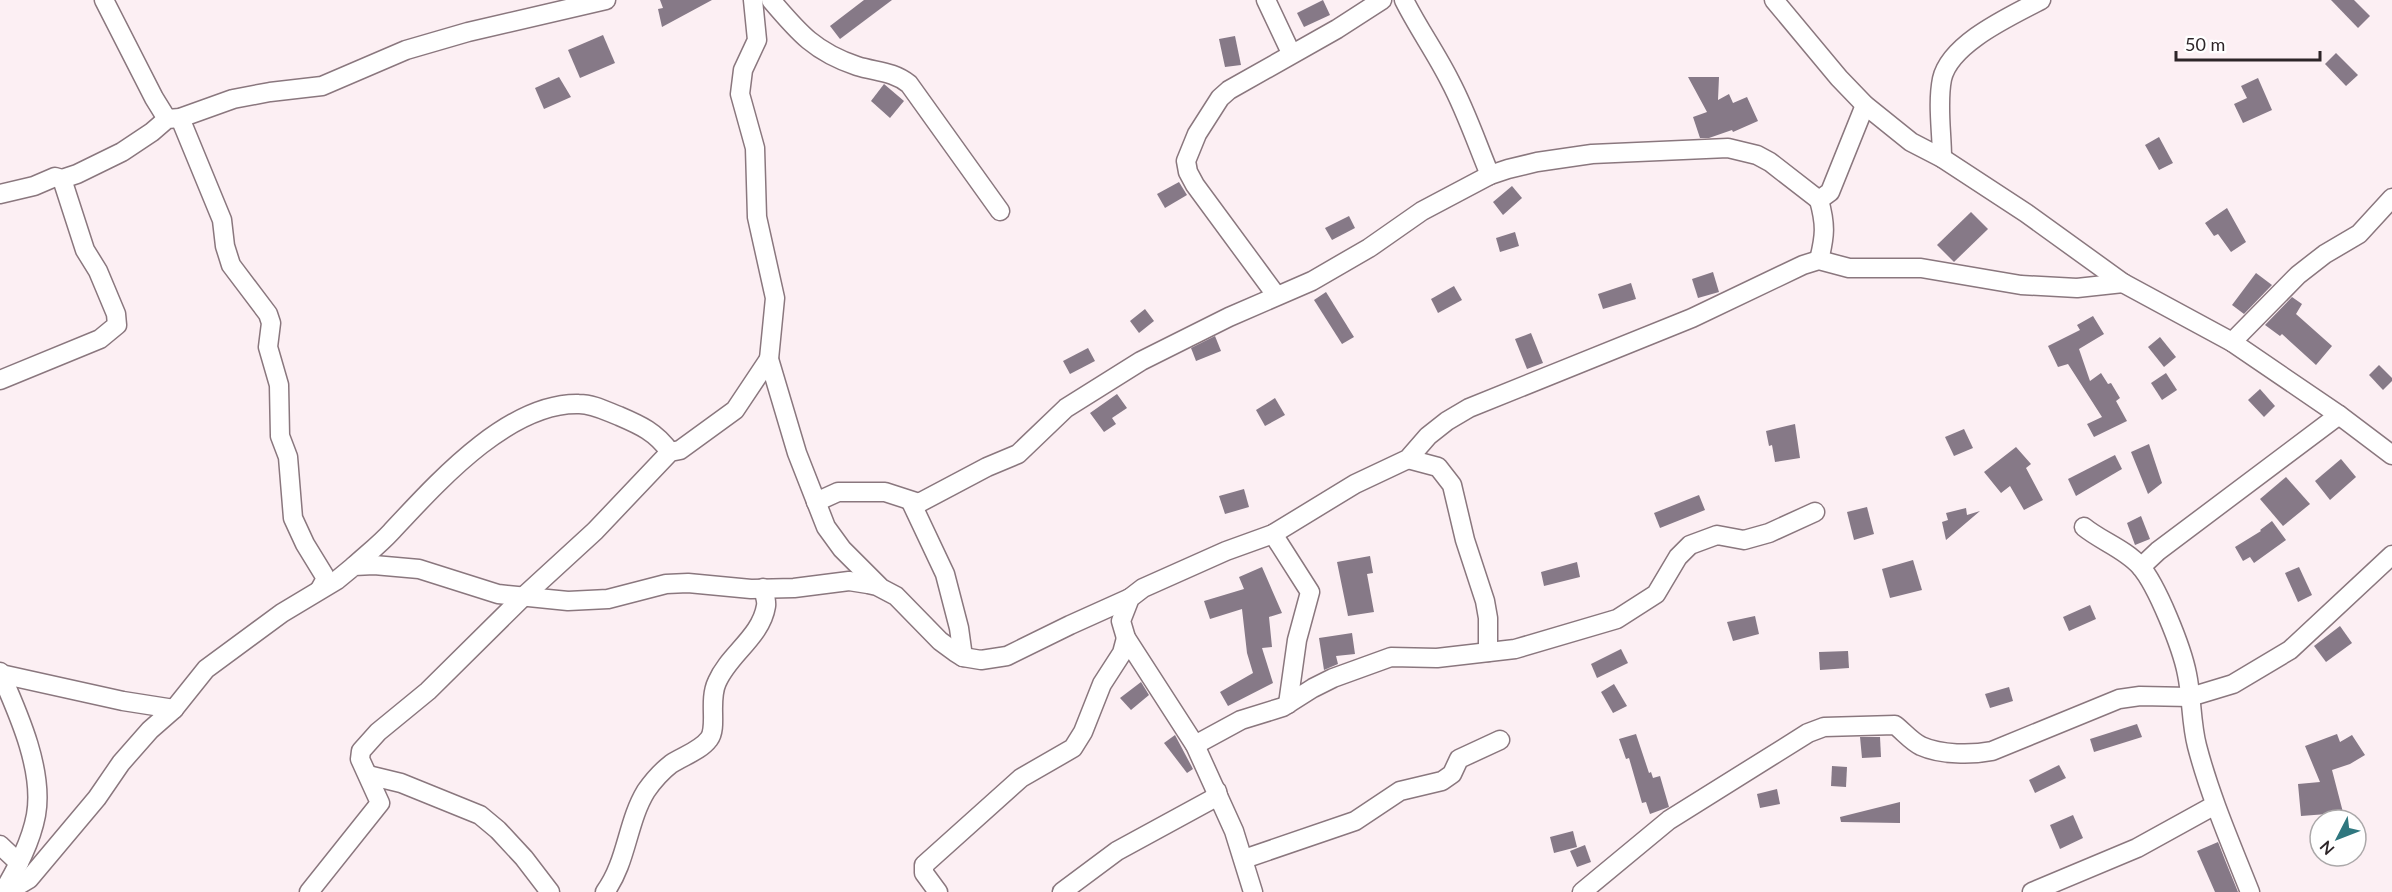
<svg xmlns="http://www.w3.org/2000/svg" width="2392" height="892" viewBox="0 0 2392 892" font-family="Lato,sans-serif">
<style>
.building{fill:#867987}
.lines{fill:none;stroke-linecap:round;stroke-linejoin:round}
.street-casing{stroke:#8a777e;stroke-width:21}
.street{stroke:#fff;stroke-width:18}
</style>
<rect width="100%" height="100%" fill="#fceff3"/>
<!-- building -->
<g class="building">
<polygon points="660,0 712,0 662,27 658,9 663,8"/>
<polygon points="864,0 892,0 840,39 830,26"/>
<polygon points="1323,0 1330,15 1304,27 1297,13"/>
<polygon points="2331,0 2354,0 2370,16 2358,28"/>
<polygon points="603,35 615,63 580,78 568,50"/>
<polygon points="1235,36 1241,65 1225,67 1219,39"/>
<polygon points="2336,53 2358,75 2346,86 2325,64"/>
<polygon points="559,77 571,97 544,109 535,88"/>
<polygon points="1688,77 1719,77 1718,100 1729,94 1733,103 1747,97 1758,121 1733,132 1732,130 1709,138 1700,138 1693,117 1707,112"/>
<polygon points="2258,78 2272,110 2243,123 2234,104 2247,98 2241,86"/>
<polygon points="884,84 904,101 890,118 871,101"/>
<polygon points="2159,137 2173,163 2159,170 2145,145"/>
<polygon points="1179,182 1187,195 1165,208 1157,194"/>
<polygon points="1512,186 1522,198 1503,215 1493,202"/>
<polygon points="2227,208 2246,242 2231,252 2218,234 2214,236 2205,223"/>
<polygon points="1971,212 1988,229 1954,262 1937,245"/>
<polygon points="1349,216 1355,228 1332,240 1325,228"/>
<polygon points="1515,232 1519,246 1500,252 1496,238"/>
<polygon points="1713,272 1719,292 1698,298 1692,279"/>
<polygon points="2256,273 2272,285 2244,314 2232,305"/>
<polygon points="1631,283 1636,299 1603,309 1598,294"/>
<polygon points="1454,286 1462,300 1438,313 1431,299"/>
<polygon points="1326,292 1354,337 1342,344 1314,300"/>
<polygon points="2292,297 2302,304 2296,314 2332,346 2316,365 2282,334 2280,336 2265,325"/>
<polygon points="1145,309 1154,321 1139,333 1130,321"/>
<polygon points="2093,316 2104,334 2079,349 2090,381 2101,373 2108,384 2111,383 2120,398 2116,401 2127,421 2094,437 2087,424 2102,417 2068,364 2058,367 2048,346 2080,330 2077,325"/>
<polygon points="1531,333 1543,363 1527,369 1515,339"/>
<polygon points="1215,336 1221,351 1196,361 1191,348"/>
<polygon points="2160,337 2176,357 2164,367 2148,347"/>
<polygon points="1088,348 1095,361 1070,374 1063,361"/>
<polygon points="2379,365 2392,378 2392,381 2383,390 2369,375"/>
<polygon points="2166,373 2177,390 2162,400 2151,383"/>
<polygon points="2260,389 2275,406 2264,417 2248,400"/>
<polygon points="1117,394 1127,408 1112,418 1116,424 1104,432 1090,413"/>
<polygon points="1275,398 1285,415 1265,426 1256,410"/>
<polygon points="1795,424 1800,458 1775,462 1772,445 1769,446 1766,431"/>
<polygon points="1964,429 1973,448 1954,456 1945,437"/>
<polygon points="2149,444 2162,483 2148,494 2131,452"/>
<polygon points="2016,447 2031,464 2026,468 2043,500 2024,510 2010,486 2001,493 1984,472"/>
<polygon points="2115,455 2122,469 2076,496 2068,479"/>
<polygon points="2341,459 2356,477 2330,500 2315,481"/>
<polygon points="2286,477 2310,504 2283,526 2260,499"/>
<polygon points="1244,489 1249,507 1225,514 1219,496"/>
<polygon points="1699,495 1705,510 1660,528 1654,513"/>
<polygon points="1867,507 1874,534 1854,540 1847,512"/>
<polygon points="1966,508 1967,515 1980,511 1946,540 1942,522 1948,520 1946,513"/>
<polygon points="2141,516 2150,539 2135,545 2127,523"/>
<polygon points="2272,521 2286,540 2254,563 2250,557 2243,561 2235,547 2261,531 2260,530"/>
<polygon points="1370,556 1373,573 1367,574 1374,612 1348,616 1337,562"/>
<polygon points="1913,560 1922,590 1890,598 1882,569"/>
<polygon points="1577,562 1580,577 1544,586 1541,572"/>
<polygon points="1262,567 1282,613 1269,617 1272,647 1262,648 1273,683 1228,706 1220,692 1253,673 1247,653 1242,609 1210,619 1204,601 1244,589 1239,577"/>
<polygon points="2299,567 2312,595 2298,602 2285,573"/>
<polygon points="2090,605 2096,619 2069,631 2063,617"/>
<polygon points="1755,616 1759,634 1733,641 1727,622"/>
<polygon points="2340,626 2352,643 2326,662 2314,646"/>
<polygon points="1352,633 1355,654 1336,656 1338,664 1324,670 1319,638"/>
<polygon points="1621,649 1628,663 1597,678 1591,664"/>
<polygon points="1848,651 1849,668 1820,670 1819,652"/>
<polygon points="1141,682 1149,695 1131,710 1120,698"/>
<polygon points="1614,684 1627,706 1613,713 1601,692"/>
<polygon points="2009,687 2013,701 1990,708 1985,694"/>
<polygon points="2137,724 2142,737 2094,752 2090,739"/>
<polygon points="1636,734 1649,773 1651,772 1653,778 1660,776 1669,807 1650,814 1646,802 1642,803 1629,758 1626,759 1619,739"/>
<polygon points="2337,734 2340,742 2352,735 2365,755 2350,764 2332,770 2345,820 2329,820 2327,814 2301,816 2298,784 2320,782 2305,746"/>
<polygon points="1175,735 1193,769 1187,773 1164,743"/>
<polygon points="1860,737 1880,737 1881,757 1862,758"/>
<polygon points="2059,765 2066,778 2035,793 2029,780"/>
<polygon points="1832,766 1847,767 1846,787 1831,786"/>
<polygon points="1777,789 1780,804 1760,808 1757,794"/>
<polygon points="1900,802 1900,823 1841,822 1840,817"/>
<polygon points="2073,815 2083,838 2060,849 2050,825"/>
<polygon points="1573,831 1577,847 1554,853 1550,837"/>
<polygon points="2218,842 2225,860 2238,892 2215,892 2197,851"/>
<polygon points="1585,845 1591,862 1577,867 1570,851"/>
</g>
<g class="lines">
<!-- street casing -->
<g class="street-casing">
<g id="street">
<polyline points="104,0 154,98 167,119"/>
<polyline points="753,0 757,40 743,70 740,94 755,148 757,217 775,298 769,359 797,453 826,527 842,549 879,586"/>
<path d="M771,0C799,33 815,52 857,66C876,72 893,71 909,84L1000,211"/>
<polyline points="1266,0 1291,53"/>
<path d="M1404,0C1418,28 1436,53 1450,81C1466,111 1477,144 1490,175"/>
<polyline points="1774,0 1839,78 1865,105 1911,142 1942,158 2026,213 2123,283 2232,342 2339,415 2392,455"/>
<polyline points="180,118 222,220 225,246 231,265 268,314 271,323 268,347 279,385 280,436 288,457 293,518 305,544 324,575 325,580 320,589"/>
<path d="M1942,158C1942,133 1937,104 1942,79C1950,43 2011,16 2041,0"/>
<polyline points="0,194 34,186 55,177 62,179 77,174 122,152 152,132 167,119 180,118 233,99 270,92 322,86 406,50 468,32 606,0"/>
<path d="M1819,260C1825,236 1826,225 1819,200L1830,192L1865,105"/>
<polyline points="1276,295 1195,185 1188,172 1186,161 1197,134 1220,98 1229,90 1337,29 1382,0"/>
<polyline points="2232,342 2298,275 2325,254 2359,234 2392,198"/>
<polyline points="0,380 100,339 117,325 116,314 98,271 85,250 62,179"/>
<polyline points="1408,459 1438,467 1452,485 1465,540 1485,601 1488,618 1488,652"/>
<polyline points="816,502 838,492 885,492 919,503 987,467 1018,454 1066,408 1141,361 1229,317 1312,281 1369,248 1422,211 1490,175 1508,169 1537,162 1592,154 1728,148 1757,155 1770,162 1819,200"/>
<polyline points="911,502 945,574 959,628 963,657"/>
<path d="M2084,527C2101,541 2125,549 2140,566C2157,585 2182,648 2187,674C2192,698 2191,723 2197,746C2210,796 2231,844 2250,892"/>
<polyline points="1273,534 1310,592 1297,640 1288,704"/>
<path d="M354,566C366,555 380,544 391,532C436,484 508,402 579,404C593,404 606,411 619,416C640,425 656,432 670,452"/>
<polyline points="2141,567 2158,551 2339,415"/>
<path d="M0,672C18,713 44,770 36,815C31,842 17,868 3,892"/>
<polyline points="1,674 123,701 174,709"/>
<polyline points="1195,745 1241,720 1283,707 1313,688 1333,678 1391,657 1437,658 1515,649 1617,619 1656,594 1678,557 1690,545 1717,535 1744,540 1769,533 1815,512"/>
<polyline points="368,775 401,783 480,815 498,830 524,858 550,892"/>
<polyline points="0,845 19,863"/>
<polyline points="1244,859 1355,821 1400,791 1442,781 1452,774 1459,759 1500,740"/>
<polyline points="7,892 29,879 97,798 121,763 150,730 174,709 206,669 282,613 337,580 354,566 374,565 419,569 498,594 568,601 608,599 666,584 688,583 751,589 794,588 849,581 868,584 877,586 896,596 940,641 955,652 963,657 981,660 1007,656 1070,625 1130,598"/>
<polyline points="309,892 380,803 360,759 361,751 378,732 428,691 523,597 595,531 670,452 680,450 735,410 769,359"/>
<path d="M605,892C627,862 627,822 646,791C653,781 662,771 671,764C683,756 700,751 709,739C718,727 708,701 717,682C729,654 761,637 766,606C767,601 764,593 763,588"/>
<polyline points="938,892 924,873 924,865 1021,778 1073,748 1083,732 1102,684 1122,653 1126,638"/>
<polyline points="1062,892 1117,851 1218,796 1217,791"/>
<polyline points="1253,892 1234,831 1195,745 1126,638 1121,621 1130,598 1143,588 1226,551 1273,534 1355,484 1408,459 1428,436 1447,421 1469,408 1692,318 1803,265 1819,260 1849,268 1921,268 2021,285 2077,288 2123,283"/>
<path d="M1582,892L1669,820L1808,733L1824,727L1895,725C1904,732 1911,741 1921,746C1941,755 1972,755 1992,751L2119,699L2140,696L2190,697L2233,684L2290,650L2392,555"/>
<polyline points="2032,892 2137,848 2215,805"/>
</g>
</g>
<!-- street -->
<use href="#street" class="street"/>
</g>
<!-- north arrow -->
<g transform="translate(2338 838) rotate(228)"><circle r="28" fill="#ffffff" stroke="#aba8a9" stroke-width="1.5"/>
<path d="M0-4.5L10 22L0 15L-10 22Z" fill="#2f777f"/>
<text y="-9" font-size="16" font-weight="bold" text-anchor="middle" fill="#2d2528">N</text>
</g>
<!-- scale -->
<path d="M2176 51v9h144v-9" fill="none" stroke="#2d2528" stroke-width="3"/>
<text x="2185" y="51" font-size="18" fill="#2d2528" stroke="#ffffff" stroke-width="4.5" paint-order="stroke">50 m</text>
</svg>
